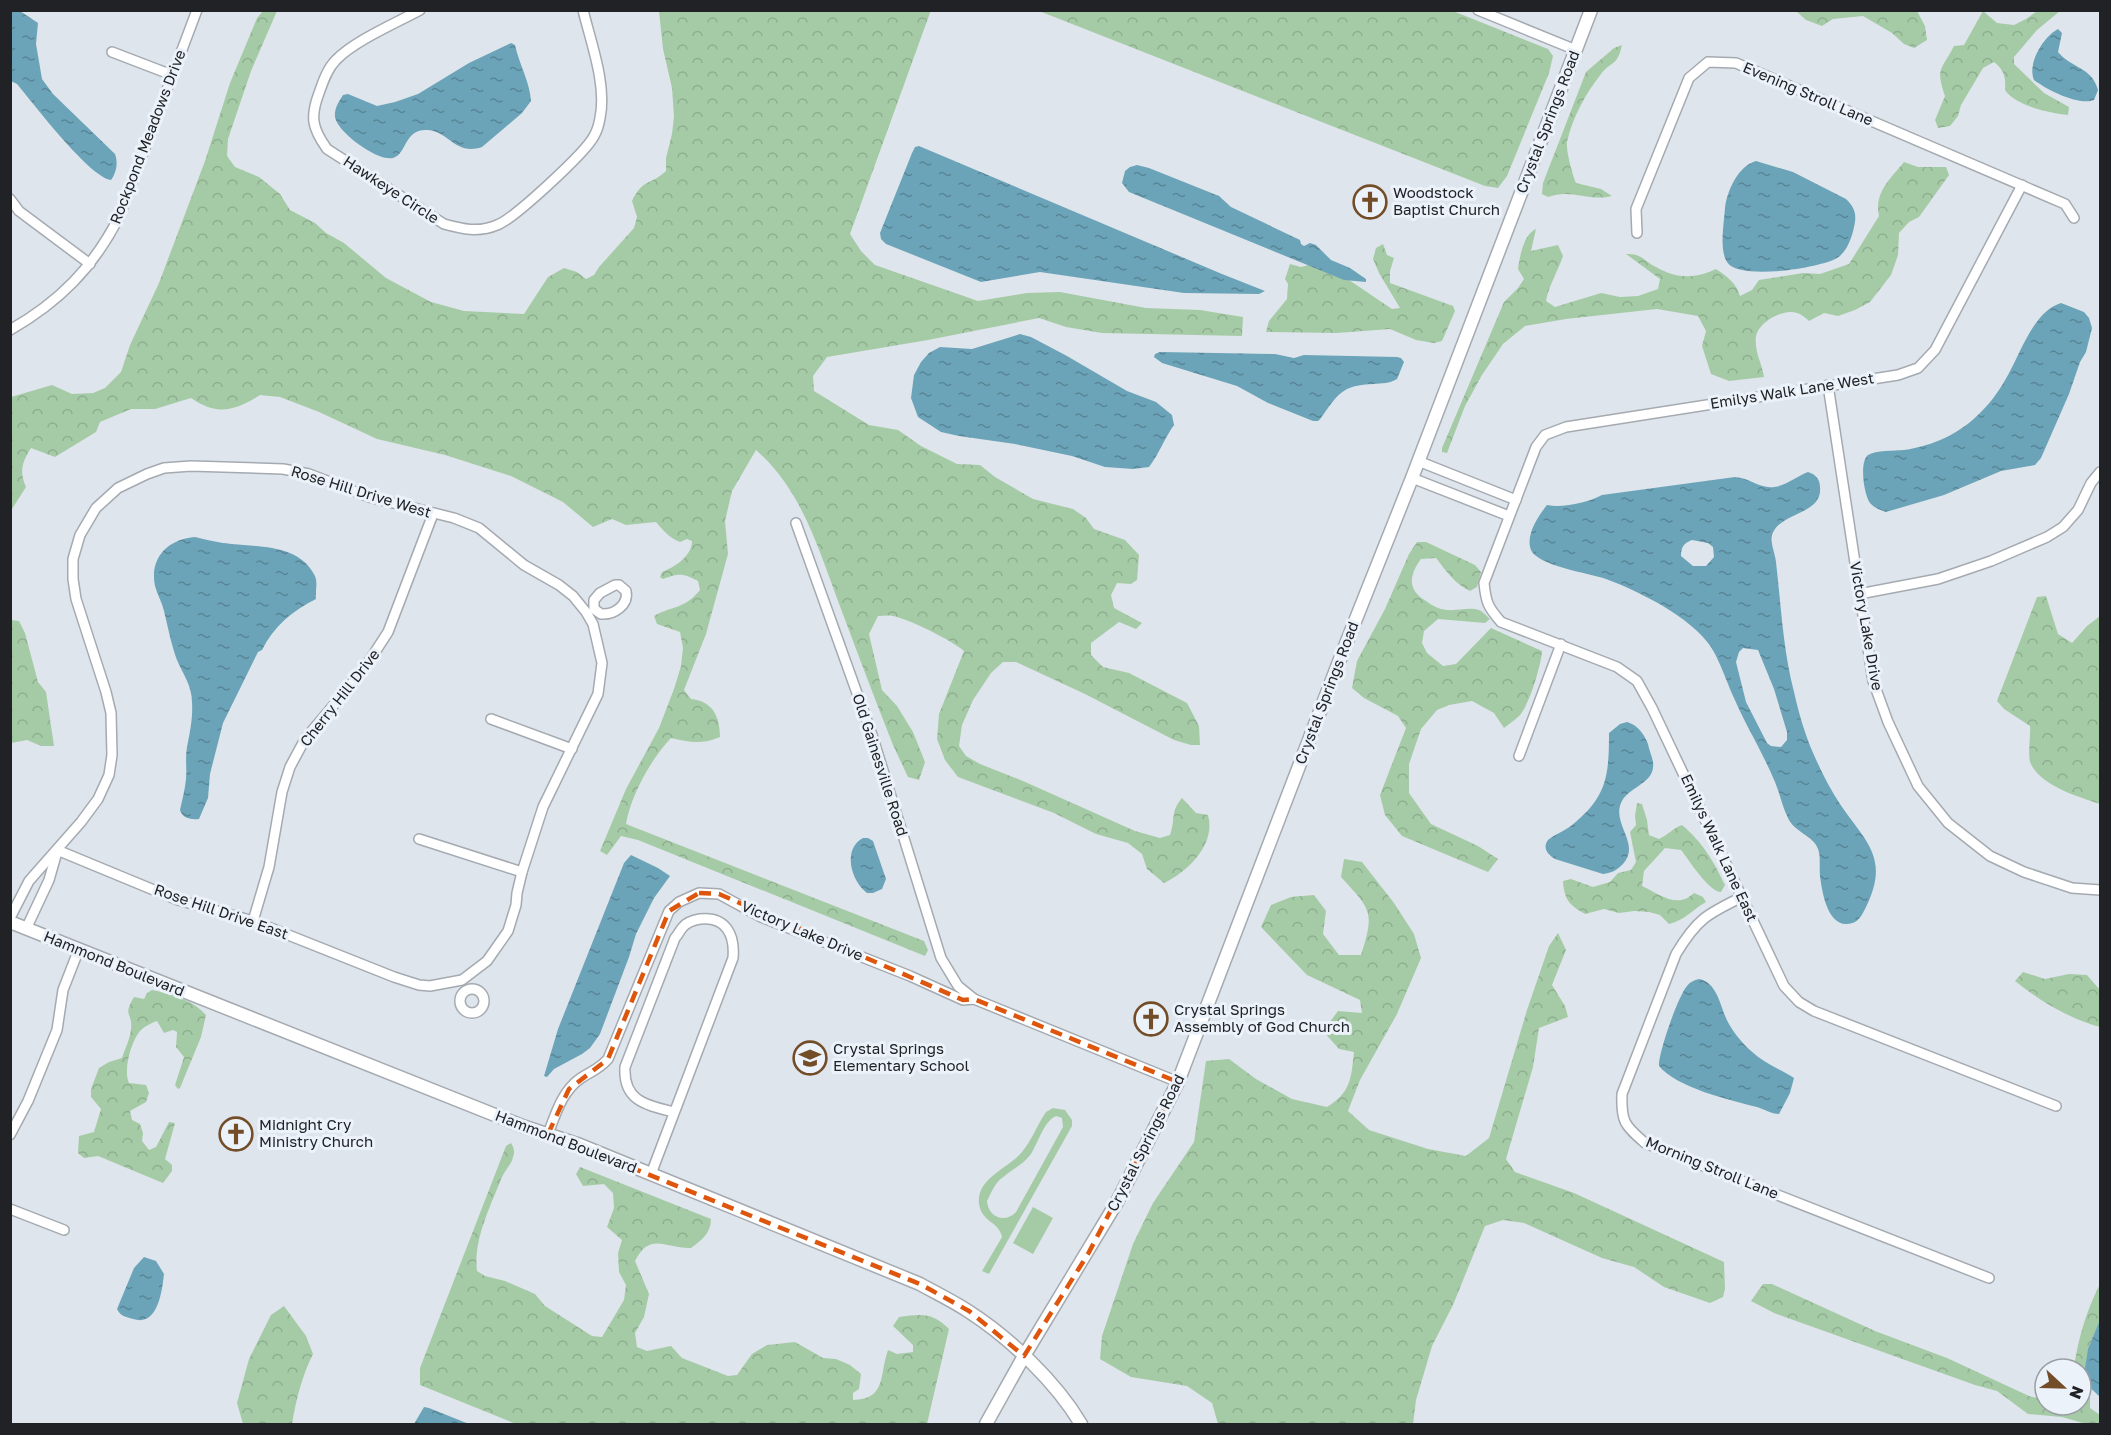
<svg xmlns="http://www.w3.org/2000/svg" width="2111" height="1435" viewBox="0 0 2111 1435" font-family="'Golos Text',sans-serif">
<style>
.grass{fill:#a5cba6;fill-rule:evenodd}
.forest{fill:url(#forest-crowns)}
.water{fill:url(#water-ripples);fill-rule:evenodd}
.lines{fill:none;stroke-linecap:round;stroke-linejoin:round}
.minor-casing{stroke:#a5aab1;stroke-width:12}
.tertiary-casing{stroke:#a5aab1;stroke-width:15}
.minor{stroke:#fff;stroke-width:9}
.tertiary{stroke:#fff;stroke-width:12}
.marked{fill:none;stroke:#de560d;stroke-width:4.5;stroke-dasharray:12 8;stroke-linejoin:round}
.labels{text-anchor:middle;stroke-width:6;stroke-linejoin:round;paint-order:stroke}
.street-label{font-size:15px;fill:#202225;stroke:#ecf2fa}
.poi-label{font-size:15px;fill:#202225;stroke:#ecf2fa;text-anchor:start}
</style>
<defs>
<pattern id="forest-crowns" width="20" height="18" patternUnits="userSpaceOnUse" patternTransform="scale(1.5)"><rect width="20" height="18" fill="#a5cba6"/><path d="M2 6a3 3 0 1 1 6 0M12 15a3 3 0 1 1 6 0" fill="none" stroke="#8eae8f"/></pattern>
<pattern id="water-ripples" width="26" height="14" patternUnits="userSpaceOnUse" patternTransform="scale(1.5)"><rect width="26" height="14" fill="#6ba4b8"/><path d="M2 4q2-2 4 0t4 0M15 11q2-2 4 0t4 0" fill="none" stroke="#588595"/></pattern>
</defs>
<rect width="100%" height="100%" fill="#dfe5ec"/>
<!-- grass -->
<g class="grass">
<path d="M1053,1108L1065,1110L1072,1120V1126L989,1274L982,1271L1002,1237C999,1221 982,1223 979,1204C976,1178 1009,1168 1022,1152C1032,1140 1037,1125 1046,1112ZM1056,1116L1062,1118L1063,1127L1016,1212C1005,1224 988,1217 987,1201C991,1193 995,1183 1002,1178C1012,1169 1023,1165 1031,1154C1038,1143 1044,1121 1056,1116Z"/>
<polygon points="1033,1207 1053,1218 1033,1254 1013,1243"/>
</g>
<!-- forest -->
<g class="forest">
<path d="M931,10L850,234L861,251L875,265L978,301L1027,293L1060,292L1146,308L1200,310L1243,317L1242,336L1102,333L1066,327L1039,318L928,340L827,357L813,376L814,391L869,425L898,430L921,446L957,464L980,465L995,477L1033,499L1073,509L1086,518L1094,529L1125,540L1139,555L1137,580L1131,584L1117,583L1111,595L1114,608L1142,623L1136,629L1119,622L1091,643V655L1103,667L1129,673L1187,703L1199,726L1200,745H1191L1174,740L1085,694L1016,662H1003L991,673L973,700L962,725L959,746L966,756L980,764L1023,781L1135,831L1160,838L1170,835C1176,818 1170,812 1182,798L1196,813L1208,815C1216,844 1189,871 1164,883L1147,869L1142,854L1128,843L1096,834L1054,813L958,777L945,760L937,739L939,714L964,651C951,640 909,619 893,616C888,615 883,616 878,616L869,634L882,690L897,706L913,732L925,762L919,780L908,777L893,745C875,700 858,654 841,609C819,551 803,491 756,450L732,491L725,521L728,554L706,634L684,690L691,699C713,701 720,717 720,737C702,745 688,742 671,738C651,759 631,795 626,824L924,941L928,950L925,956L638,840L621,836L607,855L600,851L626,789L659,728L674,689L681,666L683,648L680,632L657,624L654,616C674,605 683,610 700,590L698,581C683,573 679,573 663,579L660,577L662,572C675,567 692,556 692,541L687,539L680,542C669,538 663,530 656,522L626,525L612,519L593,527L563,502L511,476L445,455L377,439L319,412L280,397L260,395C235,411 217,416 191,398L155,409H131L100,422L96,432L55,457L31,448C22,462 19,472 26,487L12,509L11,516V397L52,385L72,394L93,393L105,388L121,372L130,345L159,283L205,161L230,83L257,18L263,11H277L251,71L228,139L227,156L235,167L259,177L280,194L290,210L315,223L326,233L344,243L386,278L431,302L464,311L524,314L548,277L564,268L577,272L586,279L594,275L599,267L634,228L637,217L632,201C644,177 650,186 666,171V158L672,134L674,116L672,88L663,49L659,11Z"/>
<polygon points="1039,11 1453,11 1548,49 1553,56 1549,73 1507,176 1498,188 1485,186"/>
<polygon points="1796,11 1917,11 1925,26 1927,40 1914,48 1904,44 1892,33 1863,16 1833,19 1822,26 1806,20"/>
<path d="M1983,11L1997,23L2014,25L2026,19L2037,11H2060L2037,30L2014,57V64L2044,93L2069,107L2068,115C2049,113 2016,106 2005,90C2006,77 2004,70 1994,62L1983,68L1961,105L1958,116L1950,126L1938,128L1935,120L1945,96C1935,67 1942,70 1954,46L1964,45Z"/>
<path d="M1622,45C1617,67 1612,60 1601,74C1586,93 1572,118 1567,142C1566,151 1572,173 1576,183L1601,189L1612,196C1589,202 1571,188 1548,197L1542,194L1543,183L1586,72L1614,48Z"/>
<path d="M1904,162L1918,167H1946L1949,175L1919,217L1909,222L1899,233L1898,255L1891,275L1870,302L1855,310L1838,316L1824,313L1809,321C1806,318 1801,314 1797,313C1784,308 1759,322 1756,336C1754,352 1762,363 1764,377L1729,381L1711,374L1702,346L1706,331L1698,316L1657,309L1566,319L1525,326L1503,344L1482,375L1465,406L1447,453L1442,452V448L1504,302L1518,288L1524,279L1518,269C1520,256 1523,235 1536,229L1531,251L1558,245L1563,256C1558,271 1549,285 1546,301L1555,307L1601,293L1620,297L1638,296L1658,289L1660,279L1626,254C1642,253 1643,261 1656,267C1677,279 1694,279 1716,269C1727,276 1737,284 1740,296L1752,290L1759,280L1803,273L1820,274L1849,264L1879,216C1874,193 1890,179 1904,162Z"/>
<polygon points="1383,244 1387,255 1394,258 1390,271 1390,283 1453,306 1455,311 1442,341 1434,343 1416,340 1390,329 1337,333 1266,332 1269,321 1287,299 1288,284 1285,279 1290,264 1301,267 1309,265 1349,280 1392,309 1400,308 1379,273 1373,259 1376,248"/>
<path d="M1426,542L1475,565L1481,572L1477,587L1470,591C1455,584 1446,571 1436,558L1421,559C1409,575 1407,590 1426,601C1433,606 1438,609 1447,610C1458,611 1468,607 1479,610C1484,612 1486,616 1490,619L1485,623L1438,619L1424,631L1422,643L1427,653L1443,666L1456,664L1491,628L1542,651C1541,666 1529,706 1519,716C1515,720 1509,724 1504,728L1494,713L1472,701L1449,705L1437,710L1421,729L1409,764V793L1431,824L1478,846L1498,859L1488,872L1402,836L1385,815L1380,795L1406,728L1398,716L1364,698L1352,688L1357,661L1385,609L1409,554L1417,542Z"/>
<path d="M2046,596L2058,634L2072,643L2087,626L2100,616V804C2079,797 2041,786 2031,764C2027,757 2031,735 2030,726L2004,709L1997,701L2037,597Z"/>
<polygon points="11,620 19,621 25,633 38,682 46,692 54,746 41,746 27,740 11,743"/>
<path d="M1637,803L1642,804L1647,820L1649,835L1659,839C1668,835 1673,828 1682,825C1703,843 1713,860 1725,885L1721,892C1709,892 1689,860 1681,850L1665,848L1644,871L1642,886C1661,895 1677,909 1694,893L1703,897L1706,902C1692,910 1685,920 1669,924L1660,915L1649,912L1634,911L1619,913L1604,909L1585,914C1569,905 1564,899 1563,881L1571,879L1593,887L1610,882L1618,873L1631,870L1636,862L1630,832L1636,825L1635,816Z"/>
<path d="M1344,859L1362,862L1394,903L1414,934L1421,958L1397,1014L1360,1080L1348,1111L1369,1130L1428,1149L1466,1156L1489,1138L1527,1010L1549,946L1558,933L1566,950L1552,985L1565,1006L1568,1017L1539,1028L1533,1067L1506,1159L1515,1172L1574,1193L1724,1262L1725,1289L1723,1297L1710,1303L1664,1287L1634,1267L1602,1258L1524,1223L1503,1220L1485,1226L1453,1305L1432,1346L1416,1400L1413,1424H1218L1212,1403L1187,1386L1131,1377L1100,1359L1102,1336L1133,1244L1153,1203L1194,1142L1206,1061L1229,1059L1256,1079L1292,1099L1327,1107C1351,1092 1351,1079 1354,1052L1339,1049L1323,1031L1338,1011L1362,1013L1360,1000L1307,975L1261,927L1271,905L1291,897L1314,895L1326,911L1323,934L1339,955H1361C1375,911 1371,910 1341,877Z"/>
<path d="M2023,972L2045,979L2069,974L2087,975L2100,990V1027C2068,1018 2041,1002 2015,981Z"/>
<path d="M152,990C171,994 193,1000 206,1015L201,1037L180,1088L178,1089L175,1085L184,1057L176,1047L177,1032L173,1030L164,1033L157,1021C151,1023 145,1026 140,1031C131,1042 123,1070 129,1083L146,1085L149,1093L146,1102L130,1111L132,1120L140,1124L143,1133L142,1141L149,1150L156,1147L169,1122L175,1123L165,1159L172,1165V1171L163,1183L98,1156L84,1158L78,1153L79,1136L94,1132L101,1109L91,1097V1089L99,1068L109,1062L122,1058C125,1049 130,1039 131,1029C133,1012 122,1017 134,997L144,999L147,993Z"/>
<path d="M511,1143C514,1148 515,1152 513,1157C512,1164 505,1170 502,1177C491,1205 473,1240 477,1271L485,1276L505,1281L535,1294L545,1306L592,1336L602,1337L624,1300L626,1285L619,1272L618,1253L622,1240L607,1227L614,1208L613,1193L604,1184L583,1186L576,1174L580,1167L711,1219C711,1233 702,1240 691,1248C666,1249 650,1231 635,1261L649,1294L644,1317L635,1333L637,1347L647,1351L671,1346L682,1358L728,1376L737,1375L752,1354L767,1345L795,1342L823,1358L836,1359L850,1365L861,1374L859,1389L853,1393V1400C887,1399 879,1375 888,1350L897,1354L913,1352V1345L893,1326L899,1317C922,1314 932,1312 949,1329L927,1424H516L420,1385V1368L506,1146Z"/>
<path d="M1763,1284H1772L1875,1331L1947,1358L2029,1396L2042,1399L2045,1394V1405H2081V1369H2074C2077,1341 2087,1309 2100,1284V1320L2083,1381L2090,1389V1408L2100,1415V1424H2086L2062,1417L2028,1414L1997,1391L1975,1385L1774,1313L1751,1301Z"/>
<path d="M284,1306L306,1336L313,1354C302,1376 296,1400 292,1424H243L237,1403L249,1359L271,1315Z"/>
</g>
<!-- water -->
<g class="water">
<path d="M10,11H20L38,23L36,44L42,79L53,94L115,154C118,162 117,172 111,180C89,177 33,103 17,84L11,81Z"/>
<path d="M2058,29L2062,33L2058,52C2071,68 2092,67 2098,90L2094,100C2079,106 2047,90 2034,80C2027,64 2043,37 2058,29Z"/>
<path d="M511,43L515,45C519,64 530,82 531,101L522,113L482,147C455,156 449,131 427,130C404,129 407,154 393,158C378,162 337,132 335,117C334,109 339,101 343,95L348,94L377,106L395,102L418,94L469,63Z"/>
<polygon points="919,146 1222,274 1265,291 1259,294 1184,293 1040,272 981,282 886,244 881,239 880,233 912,153 915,147"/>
<path d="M1756,161L1793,172L1846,199C1855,208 1857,214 1854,227C1852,238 1846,253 1837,258C1821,268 1738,281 1727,262C1719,249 1724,224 1725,208C1727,191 1738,166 1756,161Z"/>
<polygon points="1137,165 1149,168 1219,196 1231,207 1300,240 1301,244 1304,246 1310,243 1316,245 1331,260 1350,268 1366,279 1366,282 1344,280 1129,192 1122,183 1125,171 1130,167"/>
<path d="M2061,303L2084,312L2089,318L2092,328L2086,352L2080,362L2069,394L2041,458L2035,465L2001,471L1944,495L1886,512C1881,510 1874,508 1870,503C1864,495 1859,462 1868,455C1876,450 1894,451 1904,450C1933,446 1961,433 1981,412C1992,401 2001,388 2008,375C2021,352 2034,311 2061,303Z"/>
<path d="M1020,334L1031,337L1067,356L1127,391L1156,402L1172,415L1174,425C1164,439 1159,454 1149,467L1133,469L1105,467L1072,456L1015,444L959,436L941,432L918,417L911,398L914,375L921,362L929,353L940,347L972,349Z"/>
<path d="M1160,352L1275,354L1294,358L1304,355L1397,357L1401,358L1404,362L1397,379C1389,384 1382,383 1374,384C1342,385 1338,394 1321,418L1318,421H1313L1268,403L1237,386L1162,363L1154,357L1155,354Z"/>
<path d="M1808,472C1815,474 1820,479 1820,487C1823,515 1779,512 1772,535C1770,543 1775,553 1776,562C1781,605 1783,650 1794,692C1799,714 1805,735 1814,755C1821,771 1830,789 1840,804C1866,842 1890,858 1866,907C1862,915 1858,924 1847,924C1827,925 1822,891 1820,876C1819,867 1821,857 1818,849C1814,836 1794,832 1788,818C1782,806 1780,794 1775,782C1763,753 1746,726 1734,698C1727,683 1718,655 1708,643C1696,627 1674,612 1656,602C1641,594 1623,585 1606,579C1589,573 1538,566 1531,550C1525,535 1539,515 1547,505C1563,508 1587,503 1602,495L1735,477C1748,478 1757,486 1768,487C1782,489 1795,477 1808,472ZM1692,540L1708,543L1713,547L1714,557L1706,566H1693L1681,556C1681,547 1684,543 1692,540ZM1743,648L1758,650L1774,689L1787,732V740L1781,747L1771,746L1767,743L1746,702L1736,662L1739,652Z"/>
<path d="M195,537C207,540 220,543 232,544C261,547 300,545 315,576C318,583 315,592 316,599C293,610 273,627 262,650L258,652L223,723L210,774L208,798L199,819C191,820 182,818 180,810C182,800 185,790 186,779C187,769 185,758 187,747C190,733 193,717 192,702C192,686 183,674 177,660C171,644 168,627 164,611C162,602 157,594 155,586C149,557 169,539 195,537Z"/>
<path d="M1627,722C1638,725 1644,734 1648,744C1649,750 1652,756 1653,762C1656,784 1628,786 1621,803C1612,825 1641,844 1623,864C1617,870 1612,873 1603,874L1555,859C1548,855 1542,848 1548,840C1552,836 1566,830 1572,825C1607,797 1609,776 1609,733L1620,724Z"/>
<path d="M863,838H868L873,841L886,879L882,889L873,893H867C851,881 842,849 863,838Z"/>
<polygon points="631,855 658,868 670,876 654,898 636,934 629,957 600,1034 590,1048 582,1054 554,1069 547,1077 544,1076 558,1029 624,863"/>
<path d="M1699,979C1719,983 1720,1009 1729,1024C1738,1040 1753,1055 1769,1064C1777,1069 1786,1072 1794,1078L1790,1093L1779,1114C1771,1114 1764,1109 1757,1107C1730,1100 1677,1088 1659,1066C1658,1054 1678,996 1687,986C1690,982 1694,980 1699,979Z"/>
<path d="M144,1257L156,1261L164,1274C162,1291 158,1327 133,1319C126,1317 120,1316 117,1309L134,1268Z"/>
<polygon points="2100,1320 2100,1397 2083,1381 2088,1349"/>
<polygon points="424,1407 429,1408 469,1424 414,1424"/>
</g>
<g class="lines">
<!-- minor casing -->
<g class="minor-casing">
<g id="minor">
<path d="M420,10C396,23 354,41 336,60C327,69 323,82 319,93C310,117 312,128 327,149L444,224C462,229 479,233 497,225C514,219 586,152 594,136C597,131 599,124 600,118C607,85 591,43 583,10"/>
<polyline points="1478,10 1576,50"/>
<polyline points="112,52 172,75"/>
<path d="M2022,185L1935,350L1918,368L1898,375L1566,427L1545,435L1536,447L1484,583C1486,603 1488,607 1501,622L1617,667L1637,681L1652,708L1784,986L1799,1002L1814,1011L2056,1106"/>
<polyline points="10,199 19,211 90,264"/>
<polyline points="1637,233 1636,209 1689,78 1708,62 1736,63 2065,204 2074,218"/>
<path d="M10,330C59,302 93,268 119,217L197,10"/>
<polyline points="1828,385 1873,681 1888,722 1918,786 1948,823 1990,856 2024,872 2072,888 2100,890"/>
<polyline points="1418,461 1516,500"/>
<polyline points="1412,478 1509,516"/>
<polyline points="796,523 872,735 941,958 958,986 974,999"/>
<path d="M615,585H619L626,591C629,605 614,615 601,614L594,609V600L600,593Z"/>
<polyline points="1859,594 1938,579 1991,561 2047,537 2063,527 2078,510 2091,483 2100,472"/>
<polyline points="491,719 572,749"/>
<polyline points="1519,756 1561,644"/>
<polyline points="419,839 522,872"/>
<path d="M1742,897C1707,914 1697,919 1676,954L1622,1094C1621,1121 1624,1125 1645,1143L1989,1278"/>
<polyline points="10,918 29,881 81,822 98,799 109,775 112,755 111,713 106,692 76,599 73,579 73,559 80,535 96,508 118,488 147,474 164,468 191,466 283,469 309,474 369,497 454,518 479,528 524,565 559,585 573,596 586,612 593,624 602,663 598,694 543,807 522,872 517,893 516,905 508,931 487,961 462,980 430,986 419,985 394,977 253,921 178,900 57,850"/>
<polyline points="253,921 269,867 282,792 290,767 305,739 364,669 388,632 433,514"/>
<polyline points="26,929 49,880 57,852"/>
<circle cx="472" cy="1001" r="12"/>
<path d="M548,1134C556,1113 562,1091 581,1078C593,1070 598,1070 608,1059L669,911L679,902L699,893L719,894L761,917L910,976L963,1000L974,999L1178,1082"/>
<polyline points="10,1135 28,1101 57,1030 63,990 79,949"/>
<path d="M651,1174L733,958C735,935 726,916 700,919C694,920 687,922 683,927C680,930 678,935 675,938L625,1067C623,1101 646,1105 674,1112"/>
<polyline points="10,1209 64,1230"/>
</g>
</g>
<!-- tertiary casing -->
<g class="tertiary-casing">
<g id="tertiary">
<path d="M10,922L525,1127L580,1145L920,1284C936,1293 953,1301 968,1311C1010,1338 1056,1382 1081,1424"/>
<polyline points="986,1424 1024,1356 1117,1202 1178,1082 1342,654 1412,478 1591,10"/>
</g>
</g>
<!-- minor -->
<use href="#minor" class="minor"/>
<!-- tertiary -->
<use href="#tertiary" class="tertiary"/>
</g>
<!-- marked area -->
<path class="marked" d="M699,893L719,894L963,1000L974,999L1178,1082L1088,1254L1024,1356L969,1311L920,1284L548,1134L569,1089L608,1059L669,911Z"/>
<!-- icons -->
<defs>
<g id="church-ring" transform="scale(1.725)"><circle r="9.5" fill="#ecf2fa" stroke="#724d28" stroke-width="1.5"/><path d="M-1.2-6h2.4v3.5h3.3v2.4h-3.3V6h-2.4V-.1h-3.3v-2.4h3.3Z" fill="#724d28"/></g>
<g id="school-ring" transform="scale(1.725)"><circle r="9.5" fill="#ecf2fa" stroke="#724d28" stroke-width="1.5"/><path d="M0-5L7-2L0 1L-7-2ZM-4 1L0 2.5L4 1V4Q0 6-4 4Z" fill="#724d28"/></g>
</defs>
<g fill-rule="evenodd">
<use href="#church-ring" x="1370" y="202"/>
<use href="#church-ring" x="1151" y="1019"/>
<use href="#school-ring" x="810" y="1058"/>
<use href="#church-ring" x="236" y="1134"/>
</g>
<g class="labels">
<!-- street labels -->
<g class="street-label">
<text transform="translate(1808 94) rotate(23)" y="5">Evening Stroll Lane</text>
<text transform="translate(1548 122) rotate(-69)" y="5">Crystal Springs Road</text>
<text transform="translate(148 137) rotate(-69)" y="5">Rockpond Meadows Drive</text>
<text transform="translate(391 190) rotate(33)" y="5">Hawkeye Circle</text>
<text transform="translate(1792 391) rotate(-9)" y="5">Emilys Walk Lane West</text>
<text transform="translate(361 492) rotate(17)" y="5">Rose Hill Drive West</text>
<text transform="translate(1866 626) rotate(80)" y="5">Victory Lake Drive</text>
<text transform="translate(1327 693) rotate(-69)" y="5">Crystal Springs Road</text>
<text transform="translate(340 698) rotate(-52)" y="5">Cherry Hill Drive</text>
<text transform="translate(880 765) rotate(72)" y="5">Old Gainesville Road</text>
<text transform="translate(1719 848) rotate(65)" y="5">Emilys Walk Lane East</text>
<text transform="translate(221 912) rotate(19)" y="5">Rose Hill Drive East</text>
<text transform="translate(802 931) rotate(23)" y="5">Victory Lake Drive</text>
<text transform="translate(114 964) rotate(22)" y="5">Hammond Boulevard</text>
<text transform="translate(566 1142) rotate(21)" y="5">Hammond Boulevard</text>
<text transform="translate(1146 1143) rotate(-63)" y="5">Crystal Springs Road</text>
<text transform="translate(1712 1168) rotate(22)" y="5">Morning Stroll Lane</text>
</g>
<!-- poi labels -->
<g class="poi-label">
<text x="1393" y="198">Woodstock<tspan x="1393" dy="17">Baptist Church</tspan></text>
<text x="1174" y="1015">Crystal Springs<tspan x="1174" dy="17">Assembly of God Church</tspan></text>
<text x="833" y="1054">Crystal Springs<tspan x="833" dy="17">Elementary School</tspan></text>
<text x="259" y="1130">Midnight Cry<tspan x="259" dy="17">Ministry Church</tspan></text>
</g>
</g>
<!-- border -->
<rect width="2111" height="1435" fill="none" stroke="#202225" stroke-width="24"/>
<!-- north arrow -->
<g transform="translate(2063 1387) rotate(112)"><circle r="28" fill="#ecf2fa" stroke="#9a9fa5" stroke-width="1.5"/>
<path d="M0-4.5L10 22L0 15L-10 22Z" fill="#724d28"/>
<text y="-9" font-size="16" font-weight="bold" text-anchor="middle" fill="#202225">N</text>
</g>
</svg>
